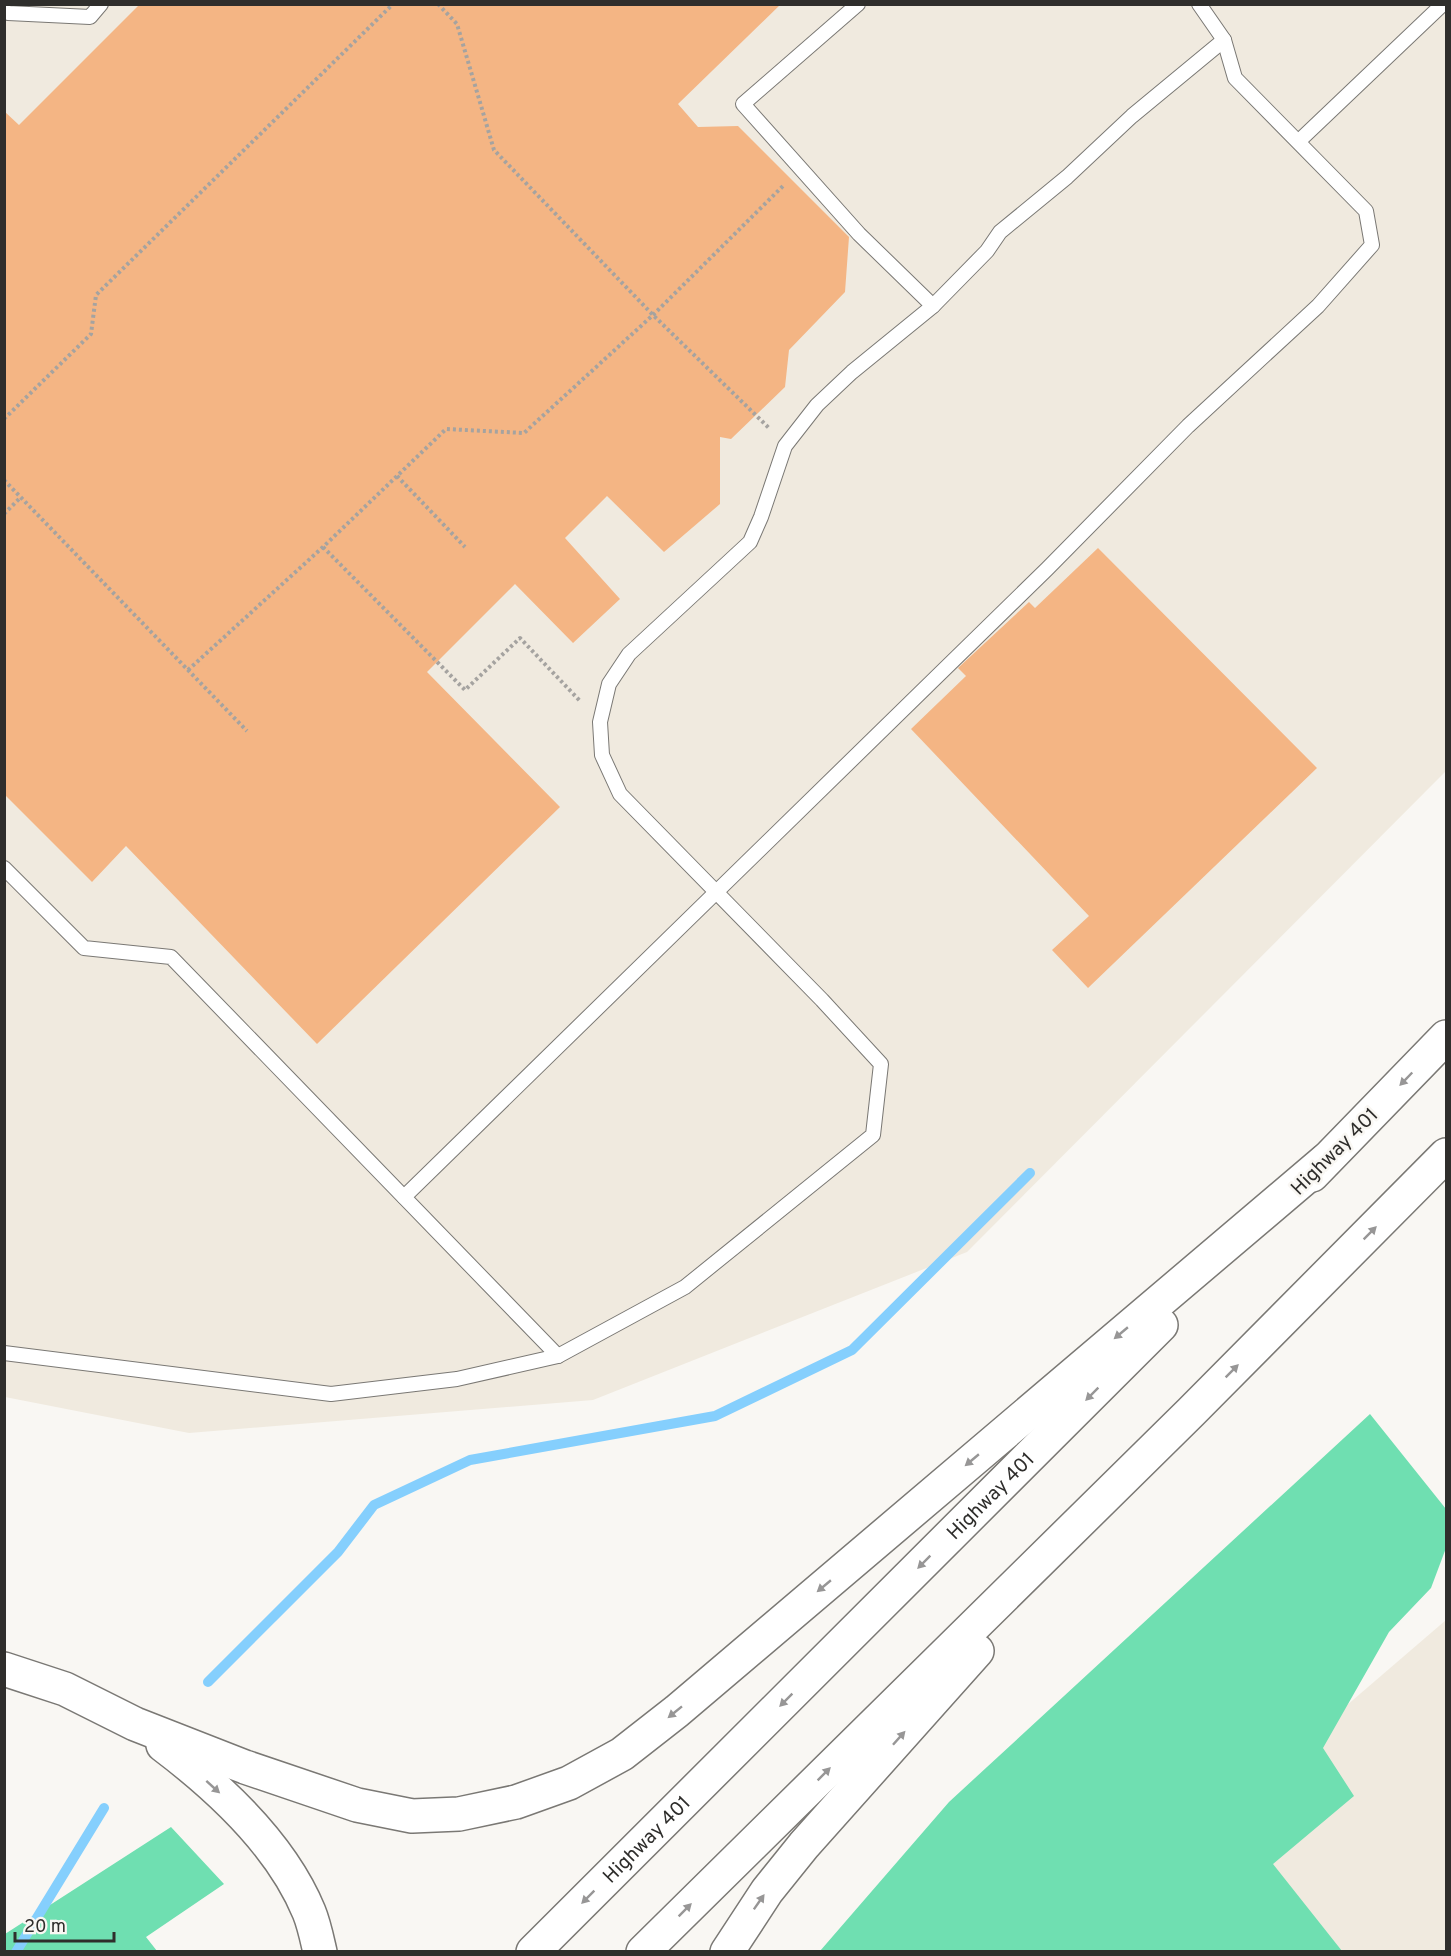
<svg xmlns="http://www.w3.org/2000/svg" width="1451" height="1956" viewBox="0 0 1451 1956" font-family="Overpass,sans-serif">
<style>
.built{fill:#f0eadf}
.forest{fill:#6fdfb1}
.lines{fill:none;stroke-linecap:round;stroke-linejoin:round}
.stream{stroke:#85cffd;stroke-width:10}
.building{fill:#f4b584}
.lane-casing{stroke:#7a7874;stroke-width:16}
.highway-casing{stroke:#7a7874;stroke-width:36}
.path{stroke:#a5a3a0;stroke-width:4;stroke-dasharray:3 3;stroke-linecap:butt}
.lane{stroke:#fff;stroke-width:14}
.highway{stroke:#fff;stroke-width:33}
.oneway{fill:#979696}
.labels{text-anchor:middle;stroke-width:5;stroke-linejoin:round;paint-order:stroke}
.street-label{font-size:20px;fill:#2f2e2c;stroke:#f9f7f3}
</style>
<rect width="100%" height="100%" fill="#f9f7f3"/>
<!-- built -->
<g class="built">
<polygon points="4,5 1446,5 1446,771 967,1252 593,1400 189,1433 5,1397"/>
<polygon points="1446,1620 1446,1951 1281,1951 1183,1846"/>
</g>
<!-- forest -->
<g class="forest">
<polygon points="1370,1414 1446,1509 1446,1548 1431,1588 1389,1632 1323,1748 1354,1796 1273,1864 1342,1951 820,1951 949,1802"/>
<polygon points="171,1827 224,1884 146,1937 157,1951 5,1951 5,1934"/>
</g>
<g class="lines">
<!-- stream -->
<g class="stream">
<polyline points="208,1682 338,1552 374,1505 470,1460 715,1416 852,1350 1030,1173"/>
<polyline points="16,1952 104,1808"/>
</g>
</g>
<!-- building -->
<g class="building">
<polygon points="140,4 781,4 678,104 698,127 738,126 849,237 845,292 789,350 785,387 731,439 720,437 720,504 664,552 607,496 565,538 620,599 573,643 515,584 427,672 560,807 317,1044 126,846 92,882 4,794 4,111 19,125"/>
<polygon points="1098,548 1317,768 1088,988 1052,950 1089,916 911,729 966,676 958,668 1029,602 1035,608"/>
</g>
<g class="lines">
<!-- lane casing -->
<g class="lane-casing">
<g id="lane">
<polyline points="858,4 743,104 859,234 933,306"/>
<polyline points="4,10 8,13 90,17 101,4"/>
<polyline points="1299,141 1443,4"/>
<polyline points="4,868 84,948 171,957 558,1356"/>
<polyline points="404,1197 1047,569 1188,426 1318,306 1372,245 1366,211 1235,78 1224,40 1199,4"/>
<polyline points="4,1353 331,1394 457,1379 558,1356 685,1287 873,1135 881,1064 822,1000 620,794 602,755 600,722 609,684 629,654 750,542 761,517 785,446 817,405 852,372 933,306 987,251 1000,232 1067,177 1132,116 1224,40"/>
</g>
</g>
<!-- highway casing -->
<g class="highway-casing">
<g id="highway">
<polyline points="1312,1175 1446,1037"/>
<polyline points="4,1669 65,1689 135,1724 245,1767 357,1805 412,1816 459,1814 516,1802 569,1783 622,1754 677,1711 1326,1160"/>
<path d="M163,1745C220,1788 281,1844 309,1912C314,1924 317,1939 320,1952"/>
<path id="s1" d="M533,1952L1161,1325"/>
<polyline points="643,1952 1191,1412 1446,1155"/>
<polyline points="727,1952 767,1891 804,1845 977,1651"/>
</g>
</g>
<!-- path -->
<g class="path">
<polyline points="438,4 457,24 494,150 653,315 770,429"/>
<polyline points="4,419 91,334 96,295 393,4"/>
<polyline points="397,476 465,547"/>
<polyline points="4,480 247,731"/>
<polyline points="4,514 21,497"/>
<polyline points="323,547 465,690 520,638 581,702"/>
<polyline points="188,670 323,547 446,429 524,433 653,315 784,185"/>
</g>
<!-- lane -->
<use href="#lane" class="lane"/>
<!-- highway -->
<use href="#highway" class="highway"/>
</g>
<!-- one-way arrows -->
<defs><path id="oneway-solid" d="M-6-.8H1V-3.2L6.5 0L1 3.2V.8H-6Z" transform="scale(1.5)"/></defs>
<g class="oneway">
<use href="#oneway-solid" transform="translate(1406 1079) rotate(134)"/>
<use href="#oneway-solid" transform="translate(1370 1233) rotate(-45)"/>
<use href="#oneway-solid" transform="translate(1121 1333) rotate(140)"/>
<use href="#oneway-solid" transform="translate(1232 1371) rotate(-45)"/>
<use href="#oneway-solid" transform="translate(1092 1394) rotate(135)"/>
<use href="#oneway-solid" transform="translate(972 1460) rotate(140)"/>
<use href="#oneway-solid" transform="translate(924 1562) rotate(135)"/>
<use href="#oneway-solid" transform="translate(824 1586) rotate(140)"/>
<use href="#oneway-solid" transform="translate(786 1700) rotate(135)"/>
<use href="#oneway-solid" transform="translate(675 1712) rotate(141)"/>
<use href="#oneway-solid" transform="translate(899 1738) rotate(-48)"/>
<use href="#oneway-solid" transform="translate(824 1774) rotate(-45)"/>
<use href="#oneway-solid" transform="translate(213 1787) rotate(42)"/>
<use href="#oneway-solid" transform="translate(588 1897) rotate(135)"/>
<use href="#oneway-solid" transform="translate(759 1902) rotate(-55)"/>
<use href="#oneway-solid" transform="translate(685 1910) rotate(-45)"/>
</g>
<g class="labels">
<!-- street labels -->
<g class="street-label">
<text transform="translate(1334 1151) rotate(-45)" y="7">Highway 401</text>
<text dy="7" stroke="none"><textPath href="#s1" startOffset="646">Highway 401</textPath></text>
<text dy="7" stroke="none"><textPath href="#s1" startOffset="160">Highway 401</textPath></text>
</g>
</g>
<!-- border -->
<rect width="1451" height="1956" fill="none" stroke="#2f2e2c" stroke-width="12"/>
<!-- scale -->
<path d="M15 1932v9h99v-9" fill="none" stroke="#2f2e2c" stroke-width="3"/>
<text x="24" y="1932" font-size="18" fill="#2f2e2c" stroke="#f9f7f3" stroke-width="4.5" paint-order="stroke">20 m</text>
</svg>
